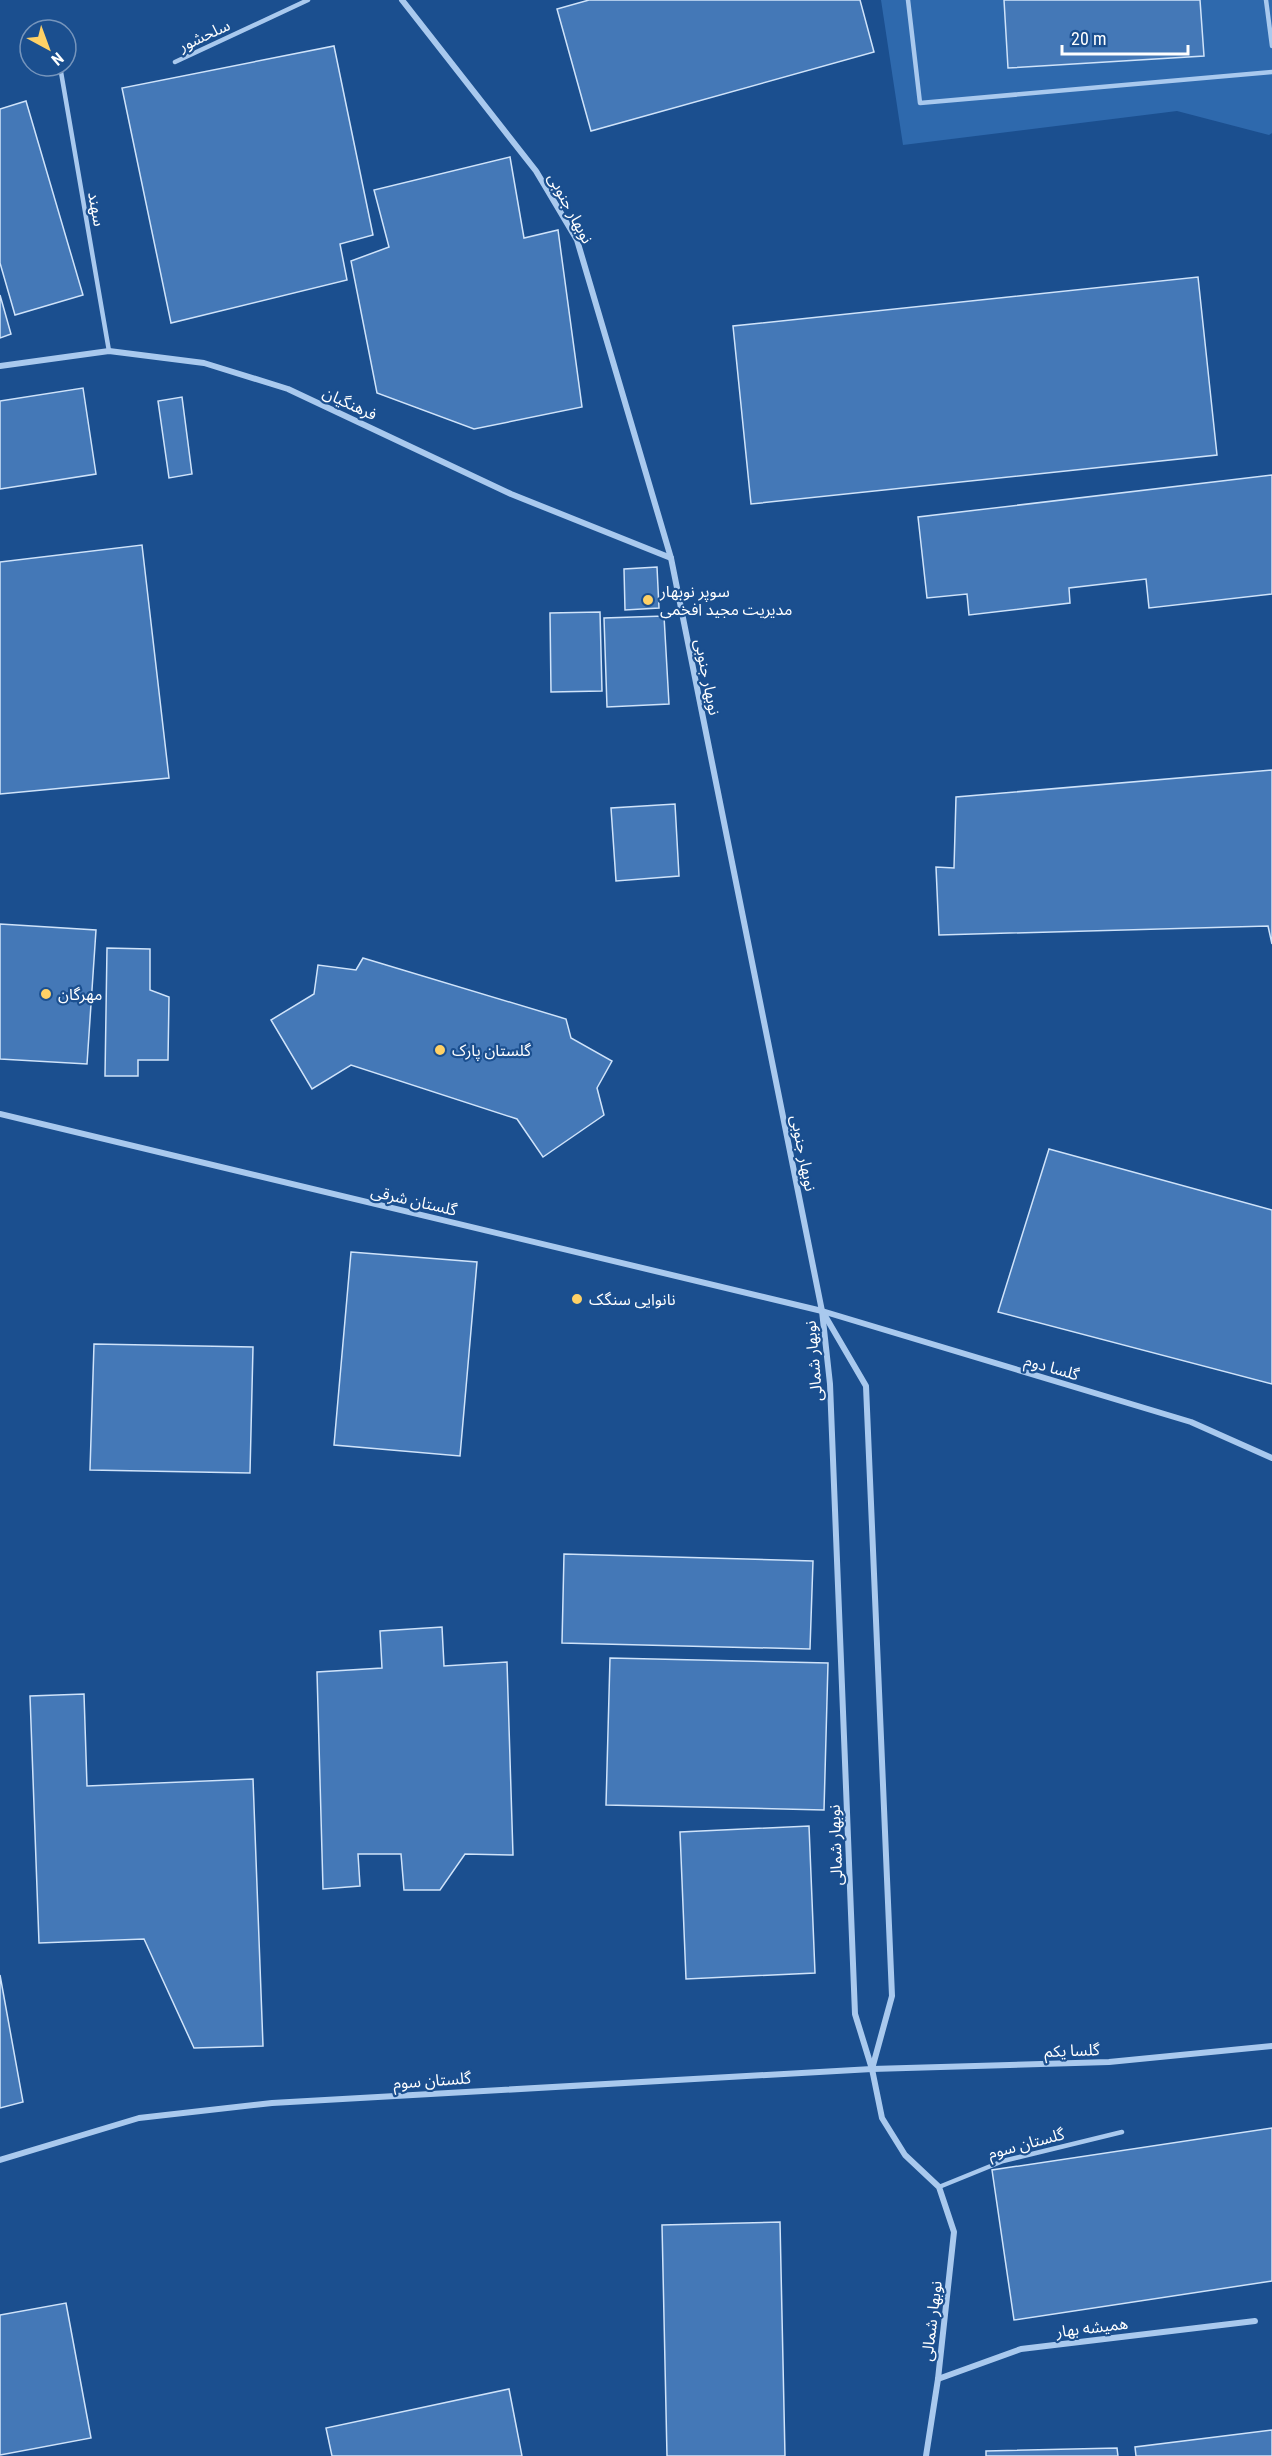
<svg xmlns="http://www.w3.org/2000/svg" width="1272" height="2456" viewBox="0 0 1272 2456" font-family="'Roboto Condensed','Noto Sans Arabic',sans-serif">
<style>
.green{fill:#2e69ad}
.building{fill:#4478b7;stroke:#cfe3fa;stroke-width:1.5}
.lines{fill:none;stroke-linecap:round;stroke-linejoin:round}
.lane{stroke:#a9c9ee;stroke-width:4.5}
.street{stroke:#a9c9ee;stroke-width:6}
.poi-dot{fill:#ffd166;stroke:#1b4f8f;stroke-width:2}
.labels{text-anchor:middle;stroke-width:4.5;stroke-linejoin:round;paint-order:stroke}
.street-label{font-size:16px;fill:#fff;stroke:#1b4f8f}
.poi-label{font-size:16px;fill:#fff;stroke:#1b4f8f;text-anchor:start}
</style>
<rect width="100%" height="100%" fill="#1b4f8f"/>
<!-- green -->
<polygon class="green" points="881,0 1272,0 1272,133 1269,135 1177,111 903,145"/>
<!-- building -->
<g class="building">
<polygon points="589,0 860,0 874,52 591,131 557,9"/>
<polygon points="1004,0 1200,0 1204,56 1008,68"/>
<polygon points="334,46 373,235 340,244 347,280 171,323 122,88"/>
<polygon points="26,101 83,295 15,315 0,263 0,109"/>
<polygon points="510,157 524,238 558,230 582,407 474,429 377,393 351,261 389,247 374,190"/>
<polygon points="1198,277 1217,455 751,504 733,326"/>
<polygon points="0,295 11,334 0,338"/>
<polygon points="83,388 96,474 0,489 0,401"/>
<polygon points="182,397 192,474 169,478 158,401"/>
<polygon points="1272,475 1272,594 1149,608 1146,579 1069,588 1070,603 969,615 967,594 927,598 918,517"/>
<polygon points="142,545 169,778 0,794 0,562"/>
<polygon points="657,567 659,608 625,610 624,569"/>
<polygon points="600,612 602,691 551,692 550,613"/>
<polygon points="664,616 669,704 607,707 604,618"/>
<polygon points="1272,770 1272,944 1268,926 939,935 936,867 954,868 956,797"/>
<polygon points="675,804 679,876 616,881 611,808"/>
<polygon points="0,924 96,930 87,1064 0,1059"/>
<polygon points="107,948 150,949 150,990 169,997 168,1060 138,1060 138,1076 105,1076"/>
<polygon points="363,958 566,1019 571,1038 612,1061 597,1088 604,1115 543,1157 517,1119 351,1065 312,1089 271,1020 314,994 318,965 356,970"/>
<polygon points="1049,1149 1272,1210 1272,1384 998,1312"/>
<polygon points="351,1252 477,1262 460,1456 334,1445"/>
<polygon points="94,1344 253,1347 250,1473 90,1470"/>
<polygon points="564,1554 813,1561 810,1649 562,1643"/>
<polygon points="442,1627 444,1666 507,1662 513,1855 465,1854 440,1890 404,1890 401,1854 358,1854 360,1886 323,1889 317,1672 382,1668 380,1631"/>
<polygon points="610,1658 828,1663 824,1810 606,1805"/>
<polygon points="84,1694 87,1786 253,1779 263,2046 194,2048 144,1939 39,1943 30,1696"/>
<polygon points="809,1826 815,1973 686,1979 680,1832"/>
<polygon points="0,1975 23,2102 0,2108"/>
<polygon points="1272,2128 1272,2281 1014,2320 992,2170"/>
<polygon points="780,2222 785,2456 667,2456 662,2225"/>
<polygon points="66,2303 91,2438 0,2455 0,2315"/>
<polygon points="509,2389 522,2456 332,2456 326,2428"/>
<polygon points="1272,2430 1272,2456 1136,2456 1135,2447"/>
<polygon points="1117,2448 1118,2456 986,2456 986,2451"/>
</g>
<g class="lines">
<!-- lane -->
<g class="lane">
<polyline points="908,0 920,103 1272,72"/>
<polyline points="1266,0 1272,46"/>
<polyline points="175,62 308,0"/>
<polyline points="61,72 109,351"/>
<polyline points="939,2187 1003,2161 1122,2132"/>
</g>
<!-- street -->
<g class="street">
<polyline points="402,0 536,171 577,240 671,558 822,1311 830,1384 855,2014 872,2069 882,2118 905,2155 939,2187 954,2232 938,2379 926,2456"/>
<polyline points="0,366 109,351 204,363 288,389 511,494 671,558"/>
<polyline points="0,1114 822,1311 1191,1422 1272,1458"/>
<polyline points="824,1314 866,1386 892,1996 872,2069"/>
<polyline points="0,2160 139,2118 272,2103 872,2069 1109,2062 1272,2046"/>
<polyline points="938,2379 1021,2349 1255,2321"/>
</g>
</g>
<!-- markers -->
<g class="poi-dot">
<circle cx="648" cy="600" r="6"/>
<circle cx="46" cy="994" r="6"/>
<circle cx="440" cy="1050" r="6"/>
<circle cx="577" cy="1299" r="6"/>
</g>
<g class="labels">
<!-- street labels -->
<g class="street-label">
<text transform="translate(204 35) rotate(-25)" y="6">سلحشور</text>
<text transform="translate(571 208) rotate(62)" y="6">نوبهار جنوبی</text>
<text transform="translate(97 209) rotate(80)" y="6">سهند</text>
<text transform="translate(350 403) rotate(25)" y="6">فرهنگیان</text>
<text transform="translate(708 677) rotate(79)" y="6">نوبهار جنوبی</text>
<text transform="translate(804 1153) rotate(79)" y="6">نوبهار جنوبی</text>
<text transform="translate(414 1200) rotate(13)" y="6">گلستان شرقی</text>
<text transform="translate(813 1361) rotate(-95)" y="6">نوبهار شمالی</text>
<text transform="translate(1052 1367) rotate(16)" y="6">گلسا دوم</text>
<text transform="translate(835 1845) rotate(-92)" y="6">نوبهار شمالی</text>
<text transform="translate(1072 2050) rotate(-2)" y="6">گلسا يكم</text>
<text transform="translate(432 2080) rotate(-4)" y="6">گلستان سوم</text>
<text transform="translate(1026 2143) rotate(-15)" y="6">گلستان سوم</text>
<text transform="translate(931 2321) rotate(-83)" y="6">نوبهار شمالی</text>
<text transform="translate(1092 2327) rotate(-7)" y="6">همیشه بهار</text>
</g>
<!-- poi labels -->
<g class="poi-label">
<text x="660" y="597">سوپر نوبهار<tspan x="660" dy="18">مدیریت مجید افخمی</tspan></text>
<text x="58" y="1000">مهرگان</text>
<text x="452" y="1056">گلستان پارک</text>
<text x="589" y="1305">نانوایی سنگک</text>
</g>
</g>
<!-- north arrow -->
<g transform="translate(48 48) rotate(139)"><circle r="28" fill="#1b4f8f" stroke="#7695bc" stroke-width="1.5"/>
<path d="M0-4.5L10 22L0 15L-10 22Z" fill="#ffd166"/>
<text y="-9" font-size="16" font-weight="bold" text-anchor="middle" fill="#ffffff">N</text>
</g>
<!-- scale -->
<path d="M1062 45v9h126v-9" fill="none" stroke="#ffffff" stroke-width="3"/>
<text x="1071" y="45" font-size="18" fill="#ffffff" stroke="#1b4f8f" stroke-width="4.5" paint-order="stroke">20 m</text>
</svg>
